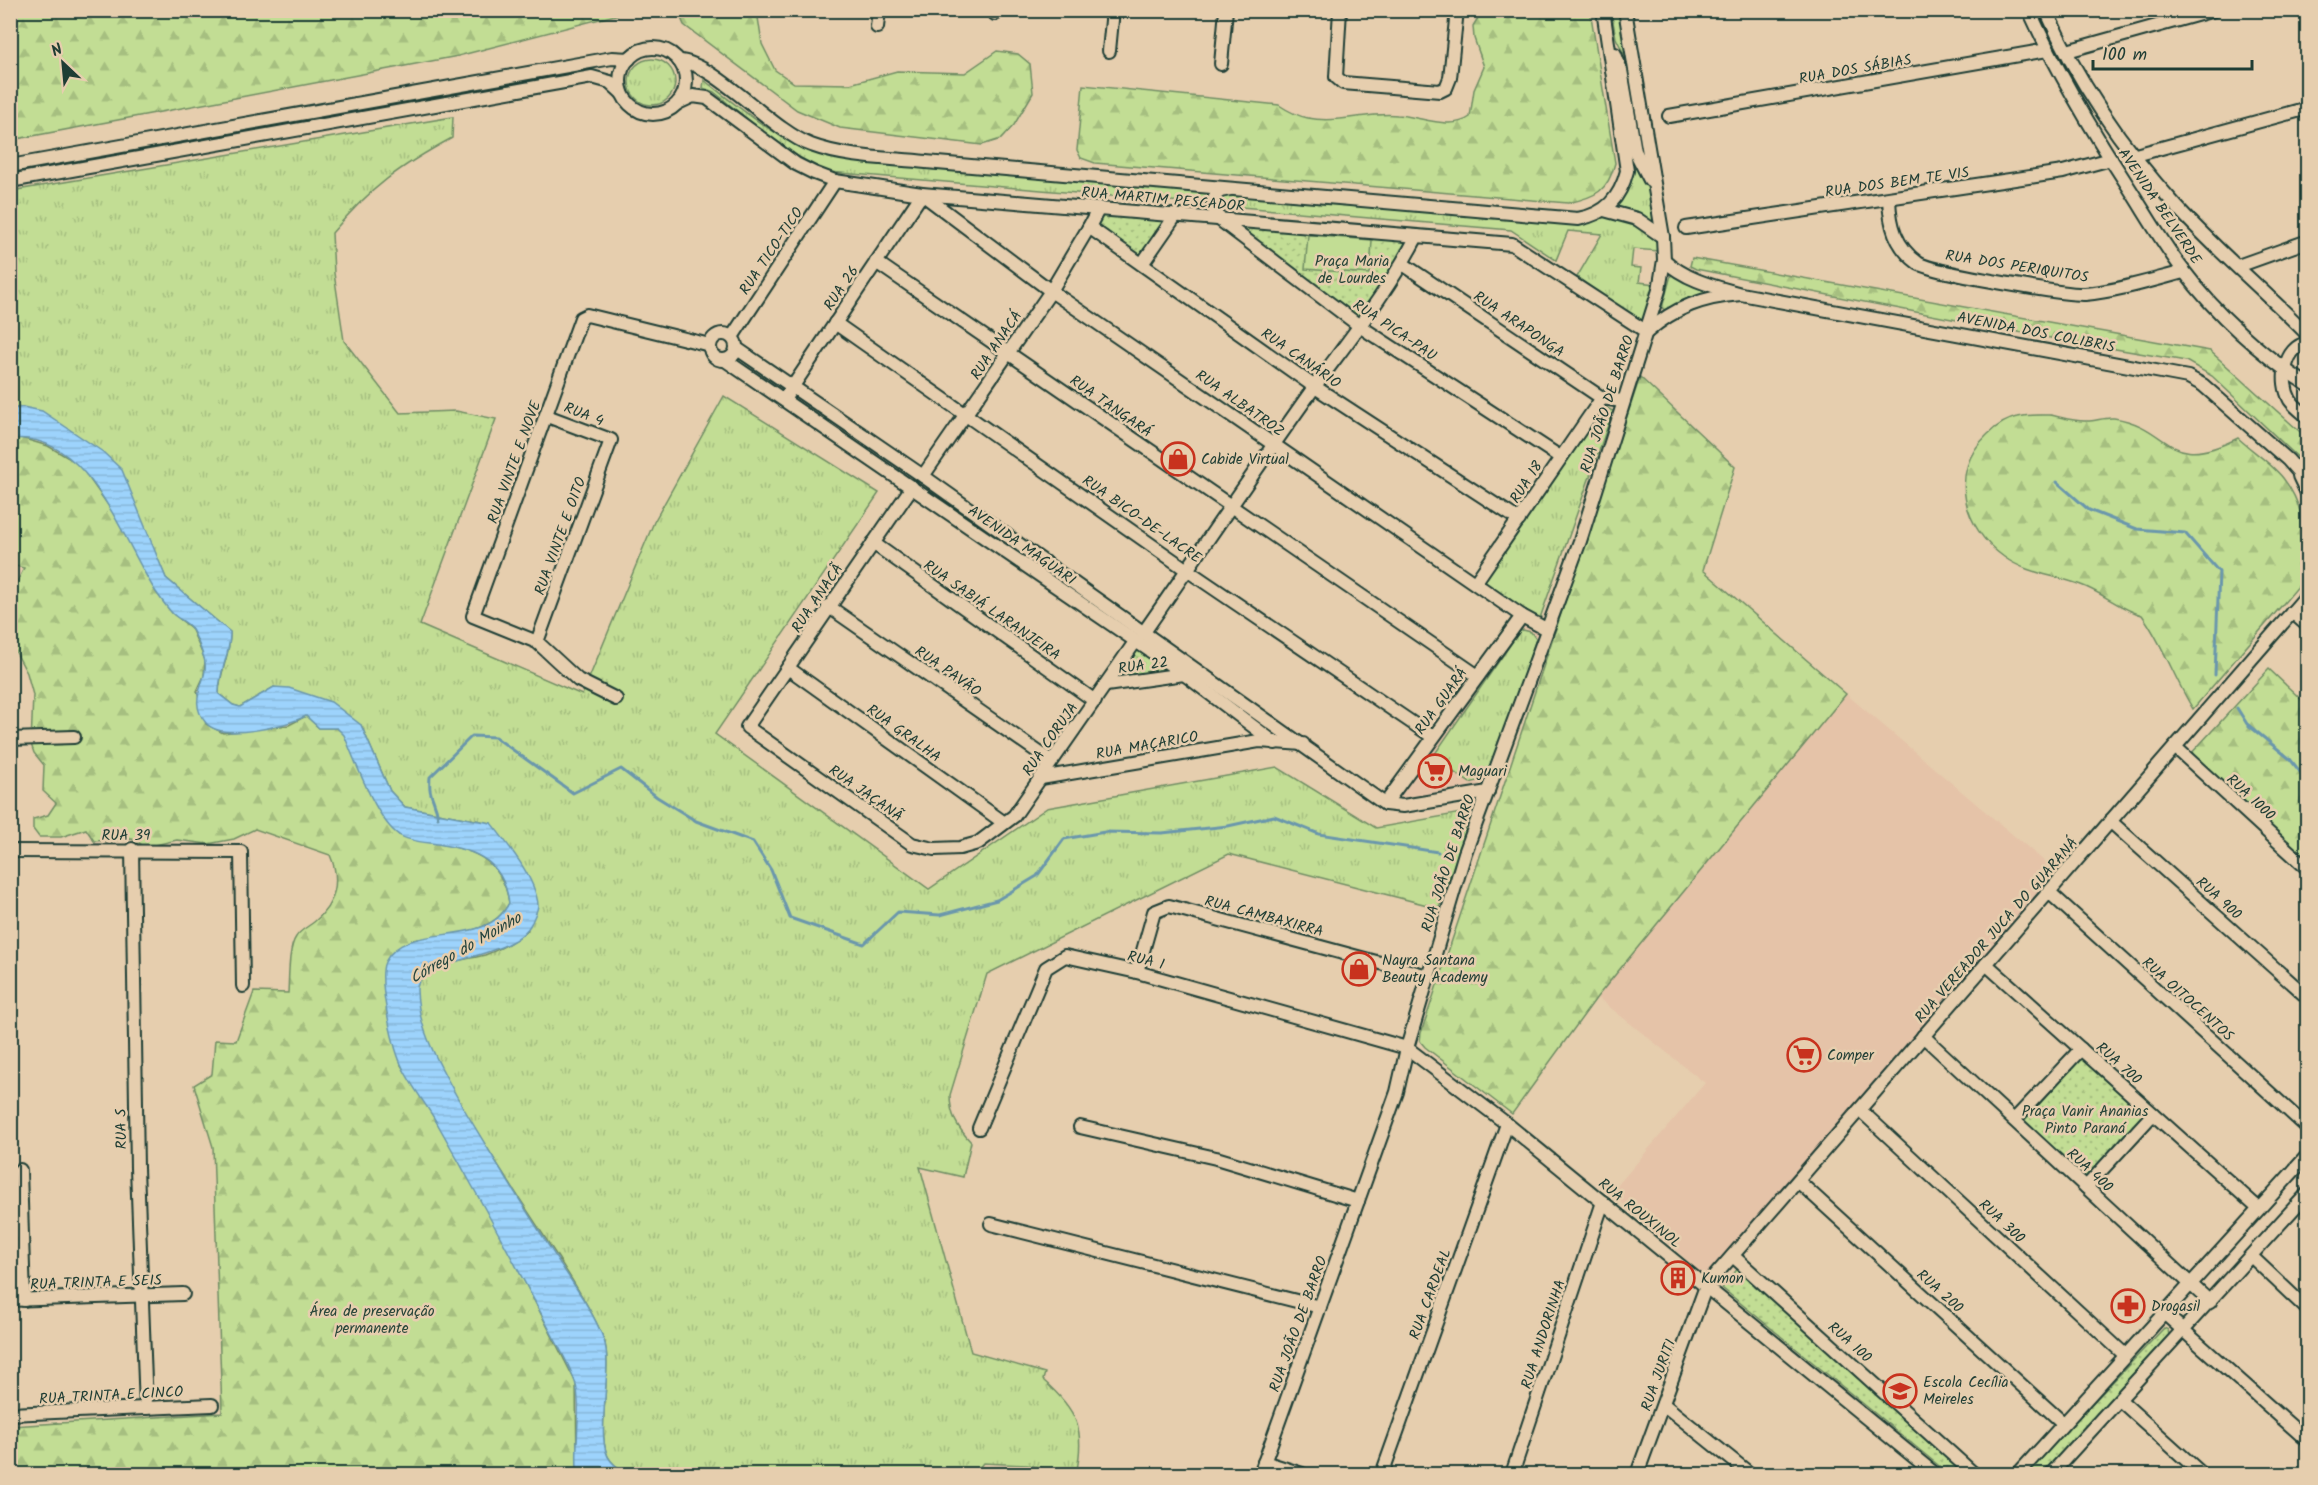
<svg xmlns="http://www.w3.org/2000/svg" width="2318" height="1485" viewBox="0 0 2318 1485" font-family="Kalam,sans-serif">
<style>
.built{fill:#e5c3a8}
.grass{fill:url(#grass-tufts);stroke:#708d64;stroke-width:1.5}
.forest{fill:url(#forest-firs);stroke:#708d64;stroke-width:1.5}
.park{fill:url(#park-dots);stroke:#708d64;stroke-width:1.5}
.garden{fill:#c2dd94;stroke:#708d64;stroke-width:1.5}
.water{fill:url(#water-rules);stroke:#6b97ac;stroke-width:1.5}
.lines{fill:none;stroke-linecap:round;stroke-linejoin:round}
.stream{stroke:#6b97ac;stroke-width:3}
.minor-casing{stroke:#1f3d34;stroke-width:16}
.minor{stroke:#e6ceae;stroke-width:12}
.labels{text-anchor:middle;stroke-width:5;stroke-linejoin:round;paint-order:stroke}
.street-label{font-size:15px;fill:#1f3d34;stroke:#e6ceae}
.park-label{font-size:15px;fill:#274539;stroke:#e6ceae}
.poi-label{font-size:15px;fill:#1f3d34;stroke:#e6ceae;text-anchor:start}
.water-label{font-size:16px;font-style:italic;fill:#25443e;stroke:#e6ceae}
</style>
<defs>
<pattern id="grass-tufts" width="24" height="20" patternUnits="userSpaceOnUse" patternTransform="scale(1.5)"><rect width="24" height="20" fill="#c2dd94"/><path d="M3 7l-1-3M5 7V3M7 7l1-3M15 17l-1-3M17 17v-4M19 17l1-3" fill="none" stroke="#a6bf80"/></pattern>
<pattern id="forest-firs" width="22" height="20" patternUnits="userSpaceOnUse" patternTransform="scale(1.5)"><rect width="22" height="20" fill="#c2dd94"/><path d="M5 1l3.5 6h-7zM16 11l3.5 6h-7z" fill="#a6bf80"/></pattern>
<pattern id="park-dots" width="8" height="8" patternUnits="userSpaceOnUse" patternTransform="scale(1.5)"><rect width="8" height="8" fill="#c2dd94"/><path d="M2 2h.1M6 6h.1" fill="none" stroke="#a6bf80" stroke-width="1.8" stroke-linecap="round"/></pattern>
<pattern id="water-rules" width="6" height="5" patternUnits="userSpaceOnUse" patternTransform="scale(1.5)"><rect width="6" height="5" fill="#9dd3fc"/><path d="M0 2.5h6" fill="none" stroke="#87b6d9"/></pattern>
</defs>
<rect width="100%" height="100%" fill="#e6ceae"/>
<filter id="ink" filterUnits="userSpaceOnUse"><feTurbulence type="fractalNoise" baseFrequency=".0167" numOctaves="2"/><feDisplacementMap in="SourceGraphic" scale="12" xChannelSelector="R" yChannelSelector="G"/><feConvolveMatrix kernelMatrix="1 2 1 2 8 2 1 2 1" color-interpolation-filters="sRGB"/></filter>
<g filter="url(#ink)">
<!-- built -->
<g class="built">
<polygon points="1522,622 1540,634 1488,783 1396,801"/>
<polygon points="1846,694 2057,872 1705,1276 1611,1193 1705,1083 1597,997"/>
</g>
<!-- grass -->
<g class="grass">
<polygon points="1611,11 1622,11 1628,62 1616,38"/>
<circle cx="652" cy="82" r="23"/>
<path d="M704,80C742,110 777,140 823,155L1569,224C1608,223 1626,206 1632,168L1639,169L1650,191L1659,251L1633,249L1631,267L1641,268L1639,282L1655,284L1643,325L1577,277L1602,234L1568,231L1556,260L1511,230L829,172C784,154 752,122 714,92L703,88Z"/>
<path d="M453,117L452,138C400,166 370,188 332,233L334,273L344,341L400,413L456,411L496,419L420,625L582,695L654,522L724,396L879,493L715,734L929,889L1047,808L1277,767L1376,828L1461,813L1465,832L1439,908L1229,854L987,974L950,1095C950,1115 957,1127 971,1142L963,1177L920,1167L971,1352L1045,1373L1043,1380C1077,1410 1086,1429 1076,1474L1027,1465L983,1463L974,1474H629C623,1471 616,1467 611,1461C593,1442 614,1369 604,1340C578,1267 399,1049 417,985C423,963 467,960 485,955C501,949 515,941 528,930L491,823L405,807L390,791L361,725L274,687L240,707L233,705L219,694C219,672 231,654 230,632L166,578L149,540L23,407L11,409V191Z"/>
<polygon points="1674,274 1695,286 1723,291 1665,310 1662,308 1671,275"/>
<polygon points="1605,407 1613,411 1539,621 1484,585 1484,577"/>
<polygon points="1523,630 1531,632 1536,639 1488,778 1470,783 1432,758 1519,632"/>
</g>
<!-- forest -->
<g class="forest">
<polygon points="11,10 631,10 631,11 458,56 11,140"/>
<path d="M1590,10L1615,163C1608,191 1596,197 1568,203L1095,163L1081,158L1077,150L1083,85L1279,105C1288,111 1297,116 1308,118C1337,124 1368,112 1397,115C1419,116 1451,131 1470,117L1474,90L1484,67L1474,38L1473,26L1482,11Z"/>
<polygon points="678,11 757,11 762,44 775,70 794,83 850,84 897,71 965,73 997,51 1018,54 1030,64 1033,93 1014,125 1001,139 982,145 840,128 797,110 684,25"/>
<polygon points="1692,258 2210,351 2307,438 2307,466 2212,376 2186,361 2039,336 1696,269 1690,266"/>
<polygon points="1640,377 1735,467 1703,570 1846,694 1597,997 1512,1114 1425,1047 1420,1041 1421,1033"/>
<path d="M2050,415C2061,417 2075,422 2087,421C2096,421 2105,417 2114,418C2173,427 2165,475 2238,438C2252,451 2271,463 2283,478C2305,506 2308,542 2307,576L2193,709C2174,678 2163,644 2142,615C2120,609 2103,593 2081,585C2056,575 2027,574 2004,557C1963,528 1948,472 1987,435C1995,427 2006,419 2018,417C2028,414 2040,415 2050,415Z"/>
<path d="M21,438L48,446L79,464L115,515L156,592L172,613L191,628L205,660L204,676L197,691L206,724L223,733L289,725L306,716L319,728H337L344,734L399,835C445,849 500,841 509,903C493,936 444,934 412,940L401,1065L437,1122L502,1237L576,1383L577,1468L582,1474H11V1426L222,1413L213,1147L194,1085L212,1074L215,1040L236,1041L254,992L288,993C289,979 288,948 296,937C299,931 309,926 314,922C336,904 341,880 330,855L255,829L234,839L208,844L177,840L146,847L132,839L94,841L86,829L61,837H39L33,829V819L48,815L56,803L43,791L44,765L34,753L31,744L33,695L27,673L11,643V594L24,568L11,565V439Z"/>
<polygon points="2269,669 2307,705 2307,865 2189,756"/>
</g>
<!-- park -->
<g class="park">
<polygon points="1102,215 1167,218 1141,257 1096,224"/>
<polygon points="1223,221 1416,237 1361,325"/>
<polygon points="1138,648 1176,672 1116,680"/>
<polygon points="2081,1058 2146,1117 2088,1180 2023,1122"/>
<polygon points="1739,1267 1967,1474 1949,1474 1722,1288"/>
<polygon points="2164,1328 2168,1330 2169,1335 2154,1360 2045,1474 2025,1474"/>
</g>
<!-- garden -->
<polygon class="garden" points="1308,235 1372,240 1370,274 1305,269"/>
<!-- water -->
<path class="water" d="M23,407L42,411L103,452L122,470L166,578L230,632C231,654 218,672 219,694L233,705L240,707L274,687L289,688L331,702L361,725L390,791L405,807L491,823C507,843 536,879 538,905C538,910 534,917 532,922C514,962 416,956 417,990C418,1028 438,1062 456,1095C487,1149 520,1201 554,1254C571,1281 593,1310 604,1340C614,1369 593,1442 611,1461C616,1467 623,1471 629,1474H582L577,1468C575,1444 582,1401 575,1382C568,1360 553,1338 543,1317C510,1254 476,1192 441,1130C429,1107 411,1087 401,1064C393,1046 377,979 385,962C407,918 485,952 509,903C503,856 470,849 430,843C421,842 406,840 399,835C376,820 355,760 344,735L337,728H319L306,716C286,726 222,742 206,723C185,698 211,680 204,658C201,649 196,636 191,628C187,622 178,619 173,614C167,608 161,599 156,592C122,540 89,431 11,439V409Z"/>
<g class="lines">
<!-- stream -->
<g class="stream">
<polyline points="2057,482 2089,510 2137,529 2185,533 2219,572 2215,675"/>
<polyline points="2237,708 2247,724 2290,759 2308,782"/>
<path d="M438,818C436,799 428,799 430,777L472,736L495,737L573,793L621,769L657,797L696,821L753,842L771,870L790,918L864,944L898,912L940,915L997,900L1037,876L1064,839L1105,832L1162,833L1228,826L1274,816L1319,834L1438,852"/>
</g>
<!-- minor casing -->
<g class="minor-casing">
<g id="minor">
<polyline points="1340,10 1336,77 1343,83 1440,91 1446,88 1450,78 1457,10"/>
<path d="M2029,10C2057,72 2091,129 2128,186C2146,214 2163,244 2183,270C2216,314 2261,355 2308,385"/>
<path d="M2046,10C2078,83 2124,149 2177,207C2218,252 2265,291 2308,335"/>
<polyline points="995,14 995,10"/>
<polyline points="877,27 879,10"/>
<circle cx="653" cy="81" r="33"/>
<polyline points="1109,51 1113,10"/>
<polyline points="2067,51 2214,10"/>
<polyline points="1615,54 1621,70 1635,151 1650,180"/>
<path d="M679,61C714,62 771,130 811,145C846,158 888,158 926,162L1578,219C1606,214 1620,198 1627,171L1603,10"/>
<polyline points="1221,64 1226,10"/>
<path d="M678,103L693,96L707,98L796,164L814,173L835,181L922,194L1512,244L1647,332C1675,307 1704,297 1741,294"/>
<polyline points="1669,116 2047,50"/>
<polyline points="2132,156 2308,108"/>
<polyline points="10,166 612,58 629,59"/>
<polyline points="10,181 592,77 610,82 622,93"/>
<path d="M1230,189L1220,191C1209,200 1213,210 1220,220L1361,327L1560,457"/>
<path d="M1889,199C1890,225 1895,246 1918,263C1930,272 2066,295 2085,294C2118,291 2152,280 2184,272"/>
<polyline points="1099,208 1089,227 1315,387 1519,520"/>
<polyline points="1604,210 1637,219 1663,237"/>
<polyline points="1686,228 2063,172 2111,159"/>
<path d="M1664,260C1686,280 1712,286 1741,294L2188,377L2203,385L2288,460L2308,483"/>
<polyline points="876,262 1478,676"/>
<polyline points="1142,264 1176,215"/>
<polyline points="1403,264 1602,398 1622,401"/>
<polyline points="2238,266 2308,241"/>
<polyline points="835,323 1187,570 1433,737"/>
<circle cx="723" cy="347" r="13"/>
<polyline points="732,337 835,181"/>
<path d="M2308,343C2283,347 2280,382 2290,400C2294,406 2302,412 2308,417"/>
<polyline points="736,348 923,476 1385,804 1403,806 1488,792"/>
<polyline points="725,360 1184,674 1275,743"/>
<polyline points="785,398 922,194 1051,291 1522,616 1546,629"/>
<polyline points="923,476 1051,291 1089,227"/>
<polyline points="2299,476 2308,495"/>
<polyline points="912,487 747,727 912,844 934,849 960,848 978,843 1014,816 1135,642"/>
<polyline points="873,543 1095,701"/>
<polyline points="1475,583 1602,398"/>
<polyline points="828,606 1051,761"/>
<polyline points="2292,612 2308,626"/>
<path d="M1144,632C1201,550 1257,467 1315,386C1351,337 1389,290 1417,236"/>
<polyline points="537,642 611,440 547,416"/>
<polyline points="788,668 1003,822"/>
<polyline points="1106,685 1184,674"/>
<polyline points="616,699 578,680 537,642 473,616 581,318 587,315 710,345"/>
<polyline points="10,739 74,737"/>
<polyline points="2175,747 2308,869"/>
<polyline points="1041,778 1259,741 1303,744"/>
<polyline points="1385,804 1522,616"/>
<polyline points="2110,821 2308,998"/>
<polyline points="132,849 137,1168 146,1408"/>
<polyline points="10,851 241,852 243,986"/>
<polyline points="2049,892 2308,1128"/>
<polyline points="1986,964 2258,1208"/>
<polyline points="1137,972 1154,912 1169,906 1428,976"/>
<polyline points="1923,1036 2210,1302"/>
<polyline points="1860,1110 2125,1355"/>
<polyline points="2014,1120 2081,1049"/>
<polyline points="1080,1127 1216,1158 1358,1201"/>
<polyline points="979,1128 1046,968 1065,956 1137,972 1407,1048 1507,1124 1935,1474"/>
<polyline points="20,1170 24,1300"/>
<polyline points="1798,1181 2063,1423"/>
<polyline points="2086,1187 2153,1114"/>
<polyline points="991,1224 1320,1307"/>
<polyline points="1733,1256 1974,1474"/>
<polyline points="2251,1256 2308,1310"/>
<polyline points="10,1300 183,1294"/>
<polyline points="2164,1313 2308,1441"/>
<polyline points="2121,1401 2202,1474"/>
<polyline points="1663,1404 1750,1474"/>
<polyline points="10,1414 212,1405"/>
<polyline points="1264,1462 1302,1474"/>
<polyline points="1260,1474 1397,1092 1407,1048 1465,853 1580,541 1659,290 1664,260 1663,237 1625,10"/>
<polyline points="1382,1474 1507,1124"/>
<polyline points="1512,1474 1603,1202"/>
<polyline points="1637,1474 1706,1286 2308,594"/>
<polyline points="2018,1474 2308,1155"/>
<polyline points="2051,1474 2308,1193"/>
</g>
</g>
<!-- minor -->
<use href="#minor" class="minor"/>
</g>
</g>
<!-- icons -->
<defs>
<g id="shop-ring" transform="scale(1.725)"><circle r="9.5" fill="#e6ceae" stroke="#c8321e" stroke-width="1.5"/><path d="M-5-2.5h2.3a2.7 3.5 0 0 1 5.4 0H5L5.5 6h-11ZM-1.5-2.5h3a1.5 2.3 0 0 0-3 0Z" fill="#c8321e"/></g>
<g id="supermarket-ring" transform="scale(1.725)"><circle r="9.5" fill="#e6ceae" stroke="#c8321e" stroke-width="1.5"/><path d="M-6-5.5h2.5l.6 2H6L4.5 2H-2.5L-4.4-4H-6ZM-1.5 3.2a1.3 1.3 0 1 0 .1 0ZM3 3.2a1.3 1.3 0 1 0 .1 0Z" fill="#c8321e"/></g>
<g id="building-ring" transform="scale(1.725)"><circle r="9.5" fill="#e6ceae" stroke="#c8321e" stroke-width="1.5"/><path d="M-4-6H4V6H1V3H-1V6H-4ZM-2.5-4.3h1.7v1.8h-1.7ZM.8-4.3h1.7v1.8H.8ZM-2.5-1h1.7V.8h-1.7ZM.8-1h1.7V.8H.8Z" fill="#c8321e"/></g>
<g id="pharmacy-ring" transform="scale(1.725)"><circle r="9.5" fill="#e6ceae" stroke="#c8321e" stroke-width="1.5"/><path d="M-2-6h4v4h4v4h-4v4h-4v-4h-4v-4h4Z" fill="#c8321e"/></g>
<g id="school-ring" transform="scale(1.725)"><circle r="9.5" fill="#e6ceae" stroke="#c8321e" stroke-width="1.5"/><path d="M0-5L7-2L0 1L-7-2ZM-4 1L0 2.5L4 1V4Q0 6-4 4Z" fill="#c8321e"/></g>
</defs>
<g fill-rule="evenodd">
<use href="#shop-ring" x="1178" y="459"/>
<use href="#supermarket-ring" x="1435" y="771"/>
<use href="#shop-ring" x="1359" y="969"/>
<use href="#supermarket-ring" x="1804" y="1055"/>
<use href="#building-ring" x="1678" y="1278"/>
<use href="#pharmacy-ring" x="2128" y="1306"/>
<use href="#school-ring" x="1900" y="1391"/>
</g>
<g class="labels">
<!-- street labels -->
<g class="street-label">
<text transform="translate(1855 69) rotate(-10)" y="5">RUA DOS SÁBIAS</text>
<text transform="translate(1897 182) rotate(-8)" y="5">RUA DOS BEM TE VIS</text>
<text transform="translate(1163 199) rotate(5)" y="5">RUA MARTIM PESCADOR</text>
<text transform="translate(2160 206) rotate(56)" y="5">AVENIDA BELVERDE</text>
<text transform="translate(771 251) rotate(-56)" y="5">RUA TICO-TICO</text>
<text transform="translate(2017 266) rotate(9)" y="5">RUA DOS PERIQUITOS</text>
<text transform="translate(841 288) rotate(-56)" y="5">RUA 26</text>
<text transform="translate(1519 324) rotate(34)" y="5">RUA ARAPONGA</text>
<text transform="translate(1395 330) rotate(34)" y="5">RUA PICA-PAU</text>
<text transform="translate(2036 332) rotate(11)" y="5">AVENIDA DOS COLIBRIS</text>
<text transform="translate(996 345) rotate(-56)" y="5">RUA ANACÁ</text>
<text transform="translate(1301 358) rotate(35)" y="5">RUA CANÁRIO</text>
<text transform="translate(1240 403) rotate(35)" y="5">RUA ALBATROZ</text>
<text transform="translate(1607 404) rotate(-72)" y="5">RUA JOÃO DE BARRO</text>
<text transform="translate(1111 406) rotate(35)" y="5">RUA TANGARÁ</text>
<text transform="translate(584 414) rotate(21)" y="5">RUA 4</text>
<text transform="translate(514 462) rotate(-70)" y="5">RUA VINTE E NOVE</text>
<text transform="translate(1526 482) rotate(-57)" y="5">RUA 18</text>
<text transform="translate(1142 519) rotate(35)" y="5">RUA BICO-DE-LACRE</text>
<text transform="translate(560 536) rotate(-70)" y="5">RUA VINTE E OITO</text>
<text transform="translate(1022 545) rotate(35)" y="5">AVENIDA MAGUARI</text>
<text transform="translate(817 598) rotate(-56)" y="5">RUA ANACÃ</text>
<text transform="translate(992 610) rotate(35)" y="5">RUA SABIÁ LARANJEIRA</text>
<text transform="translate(1143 665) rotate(-8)" y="5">RUA 22</text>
<text transform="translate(948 671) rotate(35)" y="5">RUA PAVÃO</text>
<text transform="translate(1441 701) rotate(-54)" y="5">RUA GUARÁ</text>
<text transform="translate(904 733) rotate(36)" y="5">RUA GRALHA</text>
<text transform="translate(1050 739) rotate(-55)" y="5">RUA CORUJA</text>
<text transform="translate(1147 745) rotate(-10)" y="5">RUA MAÇARICO</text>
<text transform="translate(866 793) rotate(35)" y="5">RUA JAÇANÃ</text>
<text transform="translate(2251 797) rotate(43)" y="5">RUA 1000</text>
<text x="126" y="840">RUA 39</text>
<text transform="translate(1448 863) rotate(-72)" y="5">RUA JOÃO DE BARRO</text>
<text transform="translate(2219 898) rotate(42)" y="5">RUA 900</text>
<text transform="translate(1264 916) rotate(15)" y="5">RUA CAMBAXIRRA</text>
<text transform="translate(1996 930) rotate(-49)" y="5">RUA VEREADOR JUCA DO GUARANÁ</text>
<text transform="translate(1146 960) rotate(14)" y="5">RUA 1</text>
<text transform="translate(2188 999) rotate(42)" y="5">RUA OITOCENTOS</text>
<text transform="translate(2119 1063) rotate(42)" y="5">RUA 700</text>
<text transform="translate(121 1129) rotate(-91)" y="5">RUA S</text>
<text transform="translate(2090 1170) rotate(43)" y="5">RUA 400</text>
<text transform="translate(1640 1213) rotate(39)" y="5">RUA ROUXINOL</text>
<text transform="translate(2002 1221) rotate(43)" y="5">RUA 300</text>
<text transform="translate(96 1282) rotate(-2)" y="5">RUA TRINTA E SEIS</text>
<text transform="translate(1940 1291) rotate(42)" y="5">RUA 200</text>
<text transform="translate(1430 1294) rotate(-70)" y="5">RUA CARDEAL</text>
<text transform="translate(1298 1324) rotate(-70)" y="5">RUA JOÃO DE BARRO</text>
<text transform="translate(1543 1334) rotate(-72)" y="5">RUA ANDORINHA</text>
<text transform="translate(1850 1342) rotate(42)" y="5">RUA 100</text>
<text transform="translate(1658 1375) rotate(-70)" y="5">RUA JURITI</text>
<text transform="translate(111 1395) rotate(-3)" y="5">RUA TRINTA E CINCO</text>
</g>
<!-- park labels -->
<g class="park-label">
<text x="1352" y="266">Praça Maria<tspan x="1352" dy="17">de Lourdes</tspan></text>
<text x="2085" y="1116">Praça Vanir Ananias<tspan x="2085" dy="17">Pinto Paraná</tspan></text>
<text x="372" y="1316">Área de preservação<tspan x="372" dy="17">permanente</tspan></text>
</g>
<!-- poi labels -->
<g class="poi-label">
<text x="1201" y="464">Cabide Virtual</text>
<text x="1458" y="776">Maguari</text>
<text x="1382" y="965">Nayra Santana<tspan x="1382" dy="17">Beauty Academy</tspan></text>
<text x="1827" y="1060">Comper</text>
<text x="1701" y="1283">Kumon</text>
<text x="2151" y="1311">Drogasil</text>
<text x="1923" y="1387">Escola Cecília<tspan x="1923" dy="17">Meireles</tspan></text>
</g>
<!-- water labels -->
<g class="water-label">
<text transform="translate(465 947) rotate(-30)" y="6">Córrego do Moinho</text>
</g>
</g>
<!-- margin -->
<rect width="2318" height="1485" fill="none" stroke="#e6ceae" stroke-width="36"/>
<rect x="18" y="18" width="2282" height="1449" fill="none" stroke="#1f3d34" stroke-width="2" filter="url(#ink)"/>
<!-- north arrow -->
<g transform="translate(63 63) rotate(334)" stroke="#e6ceae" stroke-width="4.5" paint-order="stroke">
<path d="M0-4.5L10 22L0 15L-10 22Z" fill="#1f3d34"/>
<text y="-9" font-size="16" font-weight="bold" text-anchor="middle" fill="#1f3d34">N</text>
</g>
<!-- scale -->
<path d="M2093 60v9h159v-9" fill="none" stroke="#1f3d34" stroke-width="3"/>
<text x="2102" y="60" font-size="18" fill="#1f3d34" stroke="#e6ceae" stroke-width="4.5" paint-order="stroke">100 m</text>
</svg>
